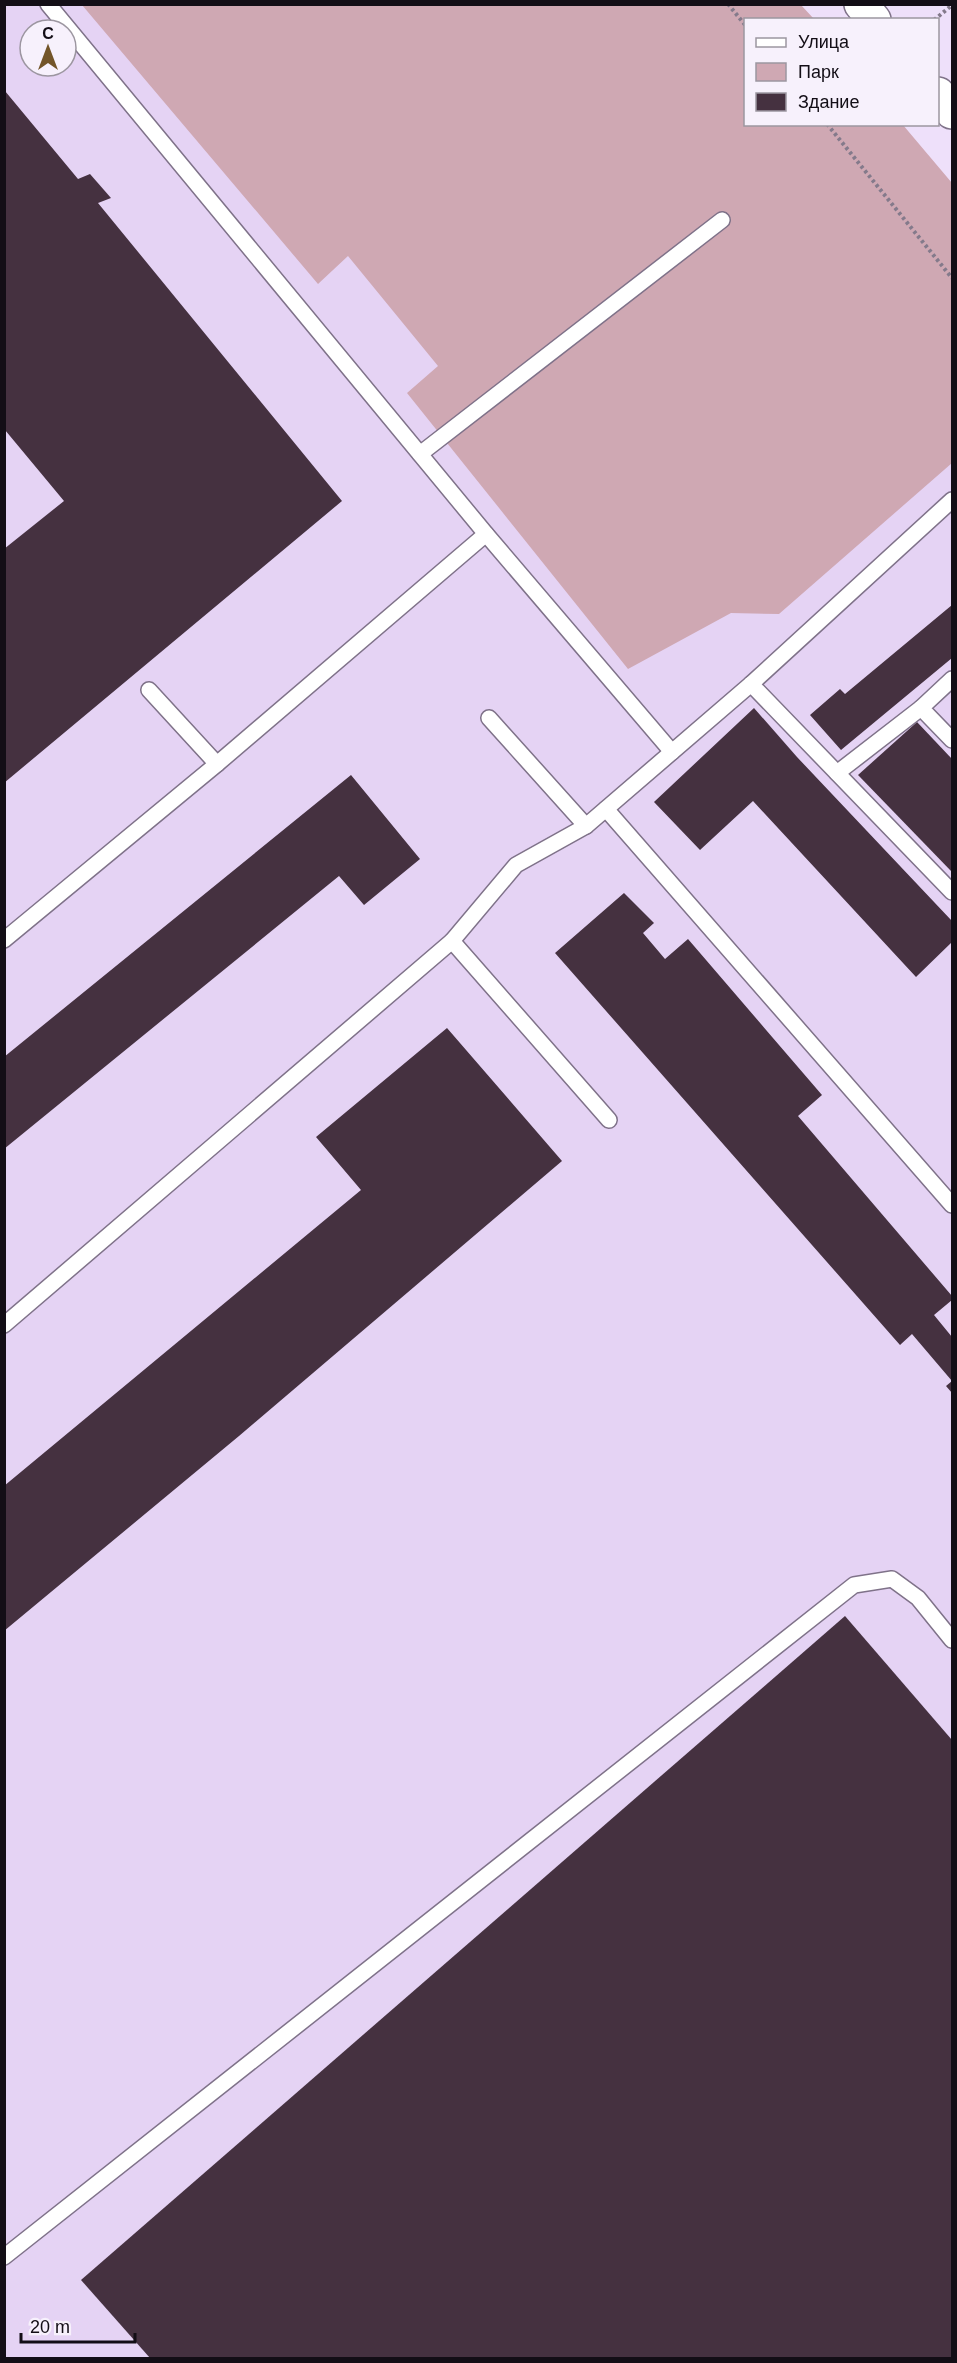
<svg xmlns="http://www.w3.org/2000/svg" width="957" height="2363" viewBox="0 0 957 2363" font-family="Arial,sans-serif">
<style>
.built{fill:#e5d3f4;fill-rule:evenodd}
.green{fill:#cfa8b3}
.building{fill:#453140}
.lines{fill:none;stroke-linecap:round;stroke-linejoin:round}
.service-casing{stroke:#7f7289;stroke-width:18}
.secondary-casing{stroke:#7f7289;stroke-width:36}
.path{stroke:#847a8b;stroke-width:4;stroke-dasharray:3 3;stroke-linecap:butt}
.service{stroke:#fff;stroke-width:15}
.secondary{stroke:#fff;stroke-width:33}
</style>
<rect width="100%" height="100%" fill="#eee0fa"/>
<!-- built -->
<path class="built" d="M5,5H754L746,20V124L952,245V2358H5ZM30,30H66V66H30Z"/>
<!-- green -->
<polygon class="green" points="82,5 801,5 814,19 746,20 746,124 903,125 952,183 952,463 779,614 731,613 628,669 407,393 438,366 348,256 318,284"/>
<!-- building -->
<g class="building">
<polygon points="5,91 78,179 90,174 111,198 98,203 342,501 4,783 4,549 64,501 5,430"/>
<polygon points="952,605 952,658 841,750 810,715 840,689 845,694"/>
<polygon points="754,708 797,757 952,921 952,942 916,977 753,801 700,850 654,802"/>
<polygon points="917,722 952,759 952,872 858,775"/>
<polygon points="351,775 420,859 364,905 339,876 4,1149 4,1057"/>
<polygon points="624,893 654,923 643,933 665,959 688,939 822,1095 798,1116 952,1296 952,1300 934,1315 952,1337 952,1393 946,1386 952,1381 912,1334 900,1345 555,953"/>
<polygon points="447,1028 562,1161 239,1436 4,1631 4,1486 361,1190 316,1137"/>
<polygon points="845,1616 952,1740 952,2358 150,2358 81,2280"/>
</g>
<g class="lines">
<!-- service casing -->
<g class="service-casing">
<g id="service">
<polyline points="48,4 486,534 672,752"/>
<polyline points="420,454 722,220"/>
<polyline points="952,679 921,708 952,740"/>
<polyline points="751,684 952,892"/>
<polyline points="149,690 217,764"/>
<polyline points="489,718 586,826"/>
<polyline points="837,773 921,708"/>
<polyline points="606,809 952,1205"/>
<polyline points="4,940 217,764 486,534"/>
<polyline points="452,941 609,1120"/>
<polyline points="4,1325 452,941 516,865 586,826 751,684 952,500"/>
<polyline points="4,2257 854,1585 892,1579 918,1598 952,1640"/>
</g>
</g>
<!-- secondary casing -->
<g class="secondary-casing">
<g id="secondary">
<polyline points="861,4 874,20"/>
<polyline points="938,94 952,112"/>
</g>
</g>
<!-- path -->
<g class="path">
<polyline points="728,4 746,26"/>
<polyline points="934,20 951,6"/>
<polyline points="827,124 952,278"/>
</g>
<!-- service -->
<use href="#service" class="service"/>
<!-- secondary -->
<use href="#secondary" class="secondary"/>
</g>
<!-- border -->
<rect width="957" height="2363" fill="none" stroke="#130e16" stroke-width="12"/>
<!-- legend -->
<rect x="744" y="18" width="195" height="108" fill="#f7f1fc" stroke="#9c96a0" stroke-width="1.5"/>
<rect x="756" y="38" width="30" height="9" fill="#ffffff" stroke="#9c96a0" stroke-width="1.5"/>
<text x="798" y="48" font-size="18" fill="#130e16">Улица</text>
<rect x="756" y="63" width="30" height="18" fill="#cfa8b3" stroke="#9c96a0" stroke-width="1.5"/>
<text x="798" y="78" font-size="18" fill="#130e16">Парк</text>
<rect x="756" y="93" width="30" height="18" fill="#453140" stroke="#9c96a0" stroke-width="1.5"/>
<text x="798" y="108" font-size="18" fill="#130e16">Здание</text>
<!-- north arrow -->
<g transform="translate(48 48)"><circle r="28" fill="#f7f1fc" stroke="#9c96a0" stroke-width="1.5"/>
<path d="M0-4.5L10 22L0 15L-10 22Z" fill="#735529"/>
<text y="-9" font-size="16" font-weight="bold" text-anchor="middle" fill="#130e16">С</text>
</g>
<!-- scale -->
<path d="M21 2333v9h114v-9" fill="none" stroke="#130e16" stroke-width="3"/>
<text x="30" y="2333" font-size="18" fill="#130e16" stroke="#f7f1fc" stroke-width="4.5" paint-order="stroke">20 m</text>
</svg>
